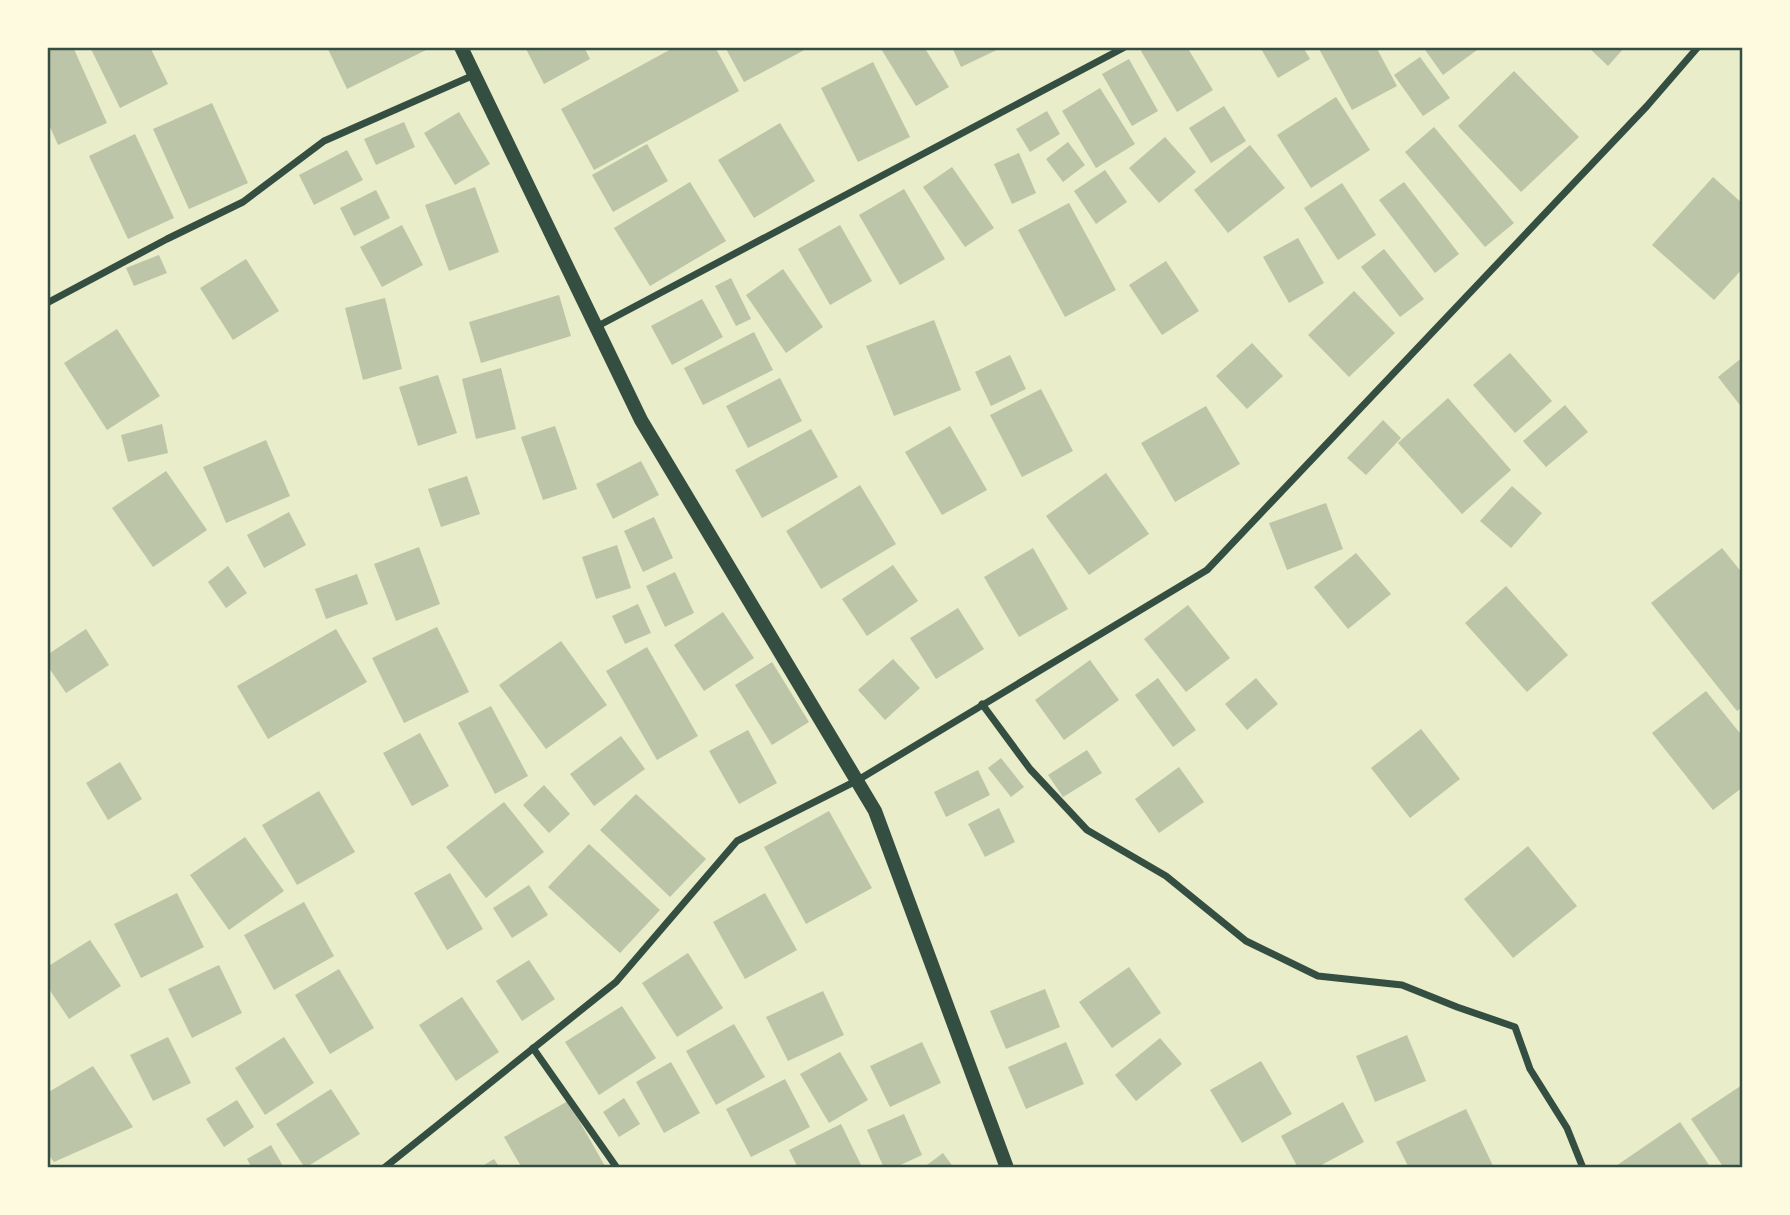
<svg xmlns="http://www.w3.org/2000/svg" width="1790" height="1215" viewBox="0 0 1790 1215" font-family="Commissioner,sans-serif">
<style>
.building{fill:#bcc5a7}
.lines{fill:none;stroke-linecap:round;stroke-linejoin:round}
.minor{stroke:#344e41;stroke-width:7}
.secondary{stroke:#344e41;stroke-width:14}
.neatline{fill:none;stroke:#344e41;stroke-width:2.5}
</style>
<rect width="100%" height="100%" fill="#e9edc9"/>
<!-- building -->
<g class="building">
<polygon points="47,47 73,47 107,123 58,145 47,120"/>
<polygon points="90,47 150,47 168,84 120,108"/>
<polygon points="327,47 425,47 426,50 347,89"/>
<polygon points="525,47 584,47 590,59 544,84"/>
<polygon points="675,47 715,47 739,91 594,170 561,109"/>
<polygon points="725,47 810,47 744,82"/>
<polygon points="880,47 924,47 949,87 916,106"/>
<polygon points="952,47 1003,47 961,67"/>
<polygon points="1147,47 1187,47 1213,90 1177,112 1141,51"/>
<polygon points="1260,47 1303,47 1310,59 1278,78"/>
<polygon points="1318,47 1376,47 1397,86 1352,110"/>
<polygon points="1423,47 1481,47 1443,75"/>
<polygon points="1588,47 1625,47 1608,66"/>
<polygon points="1420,57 1450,98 1423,116 1394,75"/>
<polygon points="1129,59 1158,111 1132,126 1102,74"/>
<polygon points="873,62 910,137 858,162 821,88"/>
<polygon points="1514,71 1579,137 1521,192 1458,126"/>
<polygon points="1100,88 1135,144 1096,168 1062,111"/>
<polygon points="1336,97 1370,150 1311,188 1277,135"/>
<polygon points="212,103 248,183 189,209 153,129"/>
<polygon points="1224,106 1246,141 1211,163 1189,128"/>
<polygon points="1047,111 1060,134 1030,152 1016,129"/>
<polygon points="459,112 490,164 455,185 424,133"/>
<polygon points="404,122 415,147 376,165 364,139"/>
<polygon points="780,123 815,181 754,218 718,160"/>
<polygon points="1434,127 1514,223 1485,247 1405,152"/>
<polygon points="135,134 174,218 128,239 89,156"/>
<polygon points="1165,137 1196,172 1159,203 1129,168"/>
<polygon points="1068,142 1085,165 1063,182 1046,159"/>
<polygon points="647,144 668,181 613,212 592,175"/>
<polygon points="1250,145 1285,188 1228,233 1194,190"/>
<polygon points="347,150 363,180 314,205 299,175"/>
<polygon points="1019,153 1036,193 1012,204 994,164"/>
<polygon points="952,167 994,228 965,247 923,187"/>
<polygon points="1105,170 1127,202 1096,224 1074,191"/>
<polygon points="1713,177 1743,204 1743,268 1714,300 1652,245"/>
<polygon points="690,182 726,241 650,286 614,228"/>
<polygon points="1404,182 1459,254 1435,273 1379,200"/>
<polygon points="1342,183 1376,235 1338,260 1304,208"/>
<polygon points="475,187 499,252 449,271 425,205"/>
<polygon points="904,189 945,259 900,285 859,215"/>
<polygon points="376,190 390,218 354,236 340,208"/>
<polygon points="1069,203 1116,290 1065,317 1018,230"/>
<polygon points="402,225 423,265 382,287 360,247"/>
<polygon points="840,225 872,281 830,305 798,249"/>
<polygon points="1298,238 1324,283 1289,303 1263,257"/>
<polygon points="1384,249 1424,299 1400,317 1361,267"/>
<polygon points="159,255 167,273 134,286 126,268"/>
<polygon points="246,259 279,311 233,340 200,288"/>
<polygon points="1166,261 1199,311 1162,335 1129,285"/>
<polygon points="783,269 823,327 786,353 746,295"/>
<polygon points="731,278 751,319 736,326 715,286"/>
<polygon points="1354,291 1395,333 1349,377 1308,335"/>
<polygon points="559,295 571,336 481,363 469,322"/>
<polygon points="385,298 402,369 363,380 345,308"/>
<polygon points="702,299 723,337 672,365 651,326"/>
<polygon points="934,320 961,390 894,416 866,346"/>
<polygon points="117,329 160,396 107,430 64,363"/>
<polygon points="754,332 773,370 703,405 684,368"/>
<polygon points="1252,343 1283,376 1247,409 1216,376"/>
<polygon points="1510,353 1552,401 1515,433 1473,385"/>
<polygon points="1010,355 1026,389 991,406 975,372"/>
<polygon points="1743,357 1743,409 1718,377"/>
<polygon points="501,368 516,429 476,439 462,379"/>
<polygon points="438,375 457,433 418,446 399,387"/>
<polygon points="780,378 802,421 748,448 726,406"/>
<polygon points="1041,389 1073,451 1022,477 990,415"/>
<polygon points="1448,398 1511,470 1462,514 1398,443"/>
<polygon points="1565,405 1588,432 1546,467 1523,441"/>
<polygon points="1206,406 1240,464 1175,502 1141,443"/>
<polygon points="1383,420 1401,438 1366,475 1347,458"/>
<polygon points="162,424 168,453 128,462 121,435"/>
<polygon points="555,426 577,489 543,500 521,437"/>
<polygon points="950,426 987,490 942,515 905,452"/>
<polygon points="811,429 838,477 762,518 735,470"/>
<polygon points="266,440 290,496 226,523 203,467"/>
<polygon points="641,461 659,495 613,519 596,484"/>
<polygon points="166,471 207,530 153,567 112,508"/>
<polygon points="1106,473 1149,534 1089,575 1046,516"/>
<polygon points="467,476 480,514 441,527 428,489"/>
<polygon points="860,485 896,544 821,589 786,531"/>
<polygon points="1512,486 1542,513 1511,548 1480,521"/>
<polygon points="1326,503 1343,549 1287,570 1269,523"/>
<polygon points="289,512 306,545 264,568 247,535"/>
<polygon points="654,517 673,558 643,572 624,531"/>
<polygon points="617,545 631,588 596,599 582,557"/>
<polygon points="419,547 440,604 396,621 374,564"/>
<polygon points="1033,548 1068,609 1019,637 984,577"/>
<polygon points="1722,548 1743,574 1743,707 1737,711 1651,603"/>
<polygon points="1356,553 1391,594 1348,629 1314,587"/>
<polygon points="893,565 918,601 867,636 842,599"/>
<polygon points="228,566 247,593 226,608 208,582"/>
<polygon points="675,572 694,613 665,627 646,586"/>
<polygon points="357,574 368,604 326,619 315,589"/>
<polygon points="1506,586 1568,655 1527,692 1465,623"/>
<polygon points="638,604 651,633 625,644 612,616"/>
<polygon points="1188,605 1230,658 1186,692 1144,639"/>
<polygon points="958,608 984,649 936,679 910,638"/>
<polygon points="723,612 754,658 704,691 674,645"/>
<polygon points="437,627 469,692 404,723 372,658"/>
<polygon points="86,629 109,665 66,693 47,665 47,655"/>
<polygon points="336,629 367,682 268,739 237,686"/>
<polygon points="561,641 607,705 546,749 499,685"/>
<polygon points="647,647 698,736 657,760 606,671"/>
<polygon points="893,659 920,688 885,720 858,690"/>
<polygon points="1090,660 1119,700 1064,740 1035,700"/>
<polygon points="772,662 809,722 772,745 735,685"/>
<polygon points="1158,678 1196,730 1173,747 1135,695"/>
<polygon points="1256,678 1278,704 1247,730 1225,704"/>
<polygon points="1706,691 1743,737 1743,787 1713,810 1652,733"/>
<polygon points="491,706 528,776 495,794 458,723"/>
<polygon points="1421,729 1460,779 1410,818 1371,768"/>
<polygon points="748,730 777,783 739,804 709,751"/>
<polygon points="420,733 449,786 412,806 383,753"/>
<polygon points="621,736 645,769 594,806 570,774"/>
<polygon points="1087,750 1102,773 1063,797 1048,775"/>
<polygon points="1001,758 1024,787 1011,797 988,768"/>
<polygon points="120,762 142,799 108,820 86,783"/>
<polygon points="1179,767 1204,802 1159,833 1135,799"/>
<polygon points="978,770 990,795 946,817 934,792"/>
<polygon points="544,785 570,814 549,833 523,805"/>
<polygon points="319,791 355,852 297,885 262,825"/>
<polygon points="636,794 706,859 670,897 600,830"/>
<polygon points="504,802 544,852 486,898 446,847"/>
<polygon points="999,808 1015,842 985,857 968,824"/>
<polygon points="829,811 872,888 806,924 764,847"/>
<polygon points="245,837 284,891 229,930 190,875"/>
<polygon points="589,844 660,910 620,953 548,887"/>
<polygon points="1528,846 1577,906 1513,958 1464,899"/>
<polygon points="450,873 483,929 447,950 414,893"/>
<polygon points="529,885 548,915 512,938 493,908"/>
<polygon points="177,893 204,947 141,978 114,924"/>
<polygon points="765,893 797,950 745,979 713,922"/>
<polygon points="304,902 334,956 274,990 244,935"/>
<polygon points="90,940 121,986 69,1019 47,986 47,967"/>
<polygon points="688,953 723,1008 677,1037 642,983"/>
<polygon points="529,960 555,999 522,1021 496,981"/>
<polygon points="219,965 242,1013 192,1038 168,989"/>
<polygon points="1129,967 1161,1013 1112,1048 1079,1002"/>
<polygon points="339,969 374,1028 330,1054 295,995"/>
<polygon points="1045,989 1060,1027 1006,1049 990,1011"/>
<polygon points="823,991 844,1035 788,1061 766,1017"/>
<polygon points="462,997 499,1052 456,1081 419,1025"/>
<polygon points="622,1006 656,1058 599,1095 565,1042"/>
<polygon points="734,1024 765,1077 716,1105 686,1051"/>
<polygon points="1407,1035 1426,1081 1375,1102 1356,1056"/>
<polygon points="168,1037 191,1083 153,1101 130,1055"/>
<polygon points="284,1037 314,1083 265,1115 235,1068"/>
<polygon points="1160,1038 1182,1064 1136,1101 1115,1075"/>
<polygon points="922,1042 941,1083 890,1107 870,1066"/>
<polygon points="1066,1042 1084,1084 1026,1109 1008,1067"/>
<polygon points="840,1052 868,1100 829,1123 800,1074"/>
<polygon points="1261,1061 1292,1114 1242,1143 1210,1090"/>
<polygon points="671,1062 700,1113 664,1133 636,1082"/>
<polygon points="93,1066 133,1127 54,1162 47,1153 47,1093"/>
<polygon points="785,1079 810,1127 751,1157 726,1109"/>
<polygon points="1742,1085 1743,1162 1735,1168 1724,1168 1691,1119"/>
<polygon points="331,1089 360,1134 305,1168 276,1124"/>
<polygon points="624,1098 640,1124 619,1137 603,1112"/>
<polygon points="237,1100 254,1127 224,1147 206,1119"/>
<polygon points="568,1101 606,1168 522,1168 504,1137"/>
<polygon points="1343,1102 1364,1142 1316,1168 1298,1168 1281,1136"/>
<polygon points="1466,1109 1494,1168 1409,1168 1396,1142"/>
<polygon points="904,1114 922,1155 894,1168 884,1168 867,1130"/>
<polygon points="1680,1122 1711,1168 1613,1168"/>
<polygon points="841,1124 861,1165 856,1168 798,1168 789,1150"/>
<polygon points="271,1145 284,1168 252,1168 247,1159"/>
<polygon points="943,1153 954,1168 923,1168"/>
<polygon points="494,1159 500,1168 479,1168"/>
</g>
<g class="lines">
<!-- minor -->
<g class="minor">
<polyline points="47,303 167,239 243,202 324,141 474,75"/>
<polyline points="596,327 1125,47"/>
<polyline points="982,704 1030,769 1087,830 1166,876 1246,941 1318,976 1402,985 1457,1007 1515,1027 1530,1069 1567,1128 1583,1168"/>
<polyline points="533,1048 617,1168"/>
<polyline points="384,1168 616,982 737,841 858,780 1207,570 1647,106 1698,47"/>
</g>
<!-- secondary -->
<polyline class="secondary" points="461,47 641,420 875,811 1007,1168"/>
</g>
<!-- border -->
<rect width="1790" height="1215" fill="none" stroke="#fefae0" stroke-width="98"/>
<rect x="49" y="49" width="1692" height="1117" class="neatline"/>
</svg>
